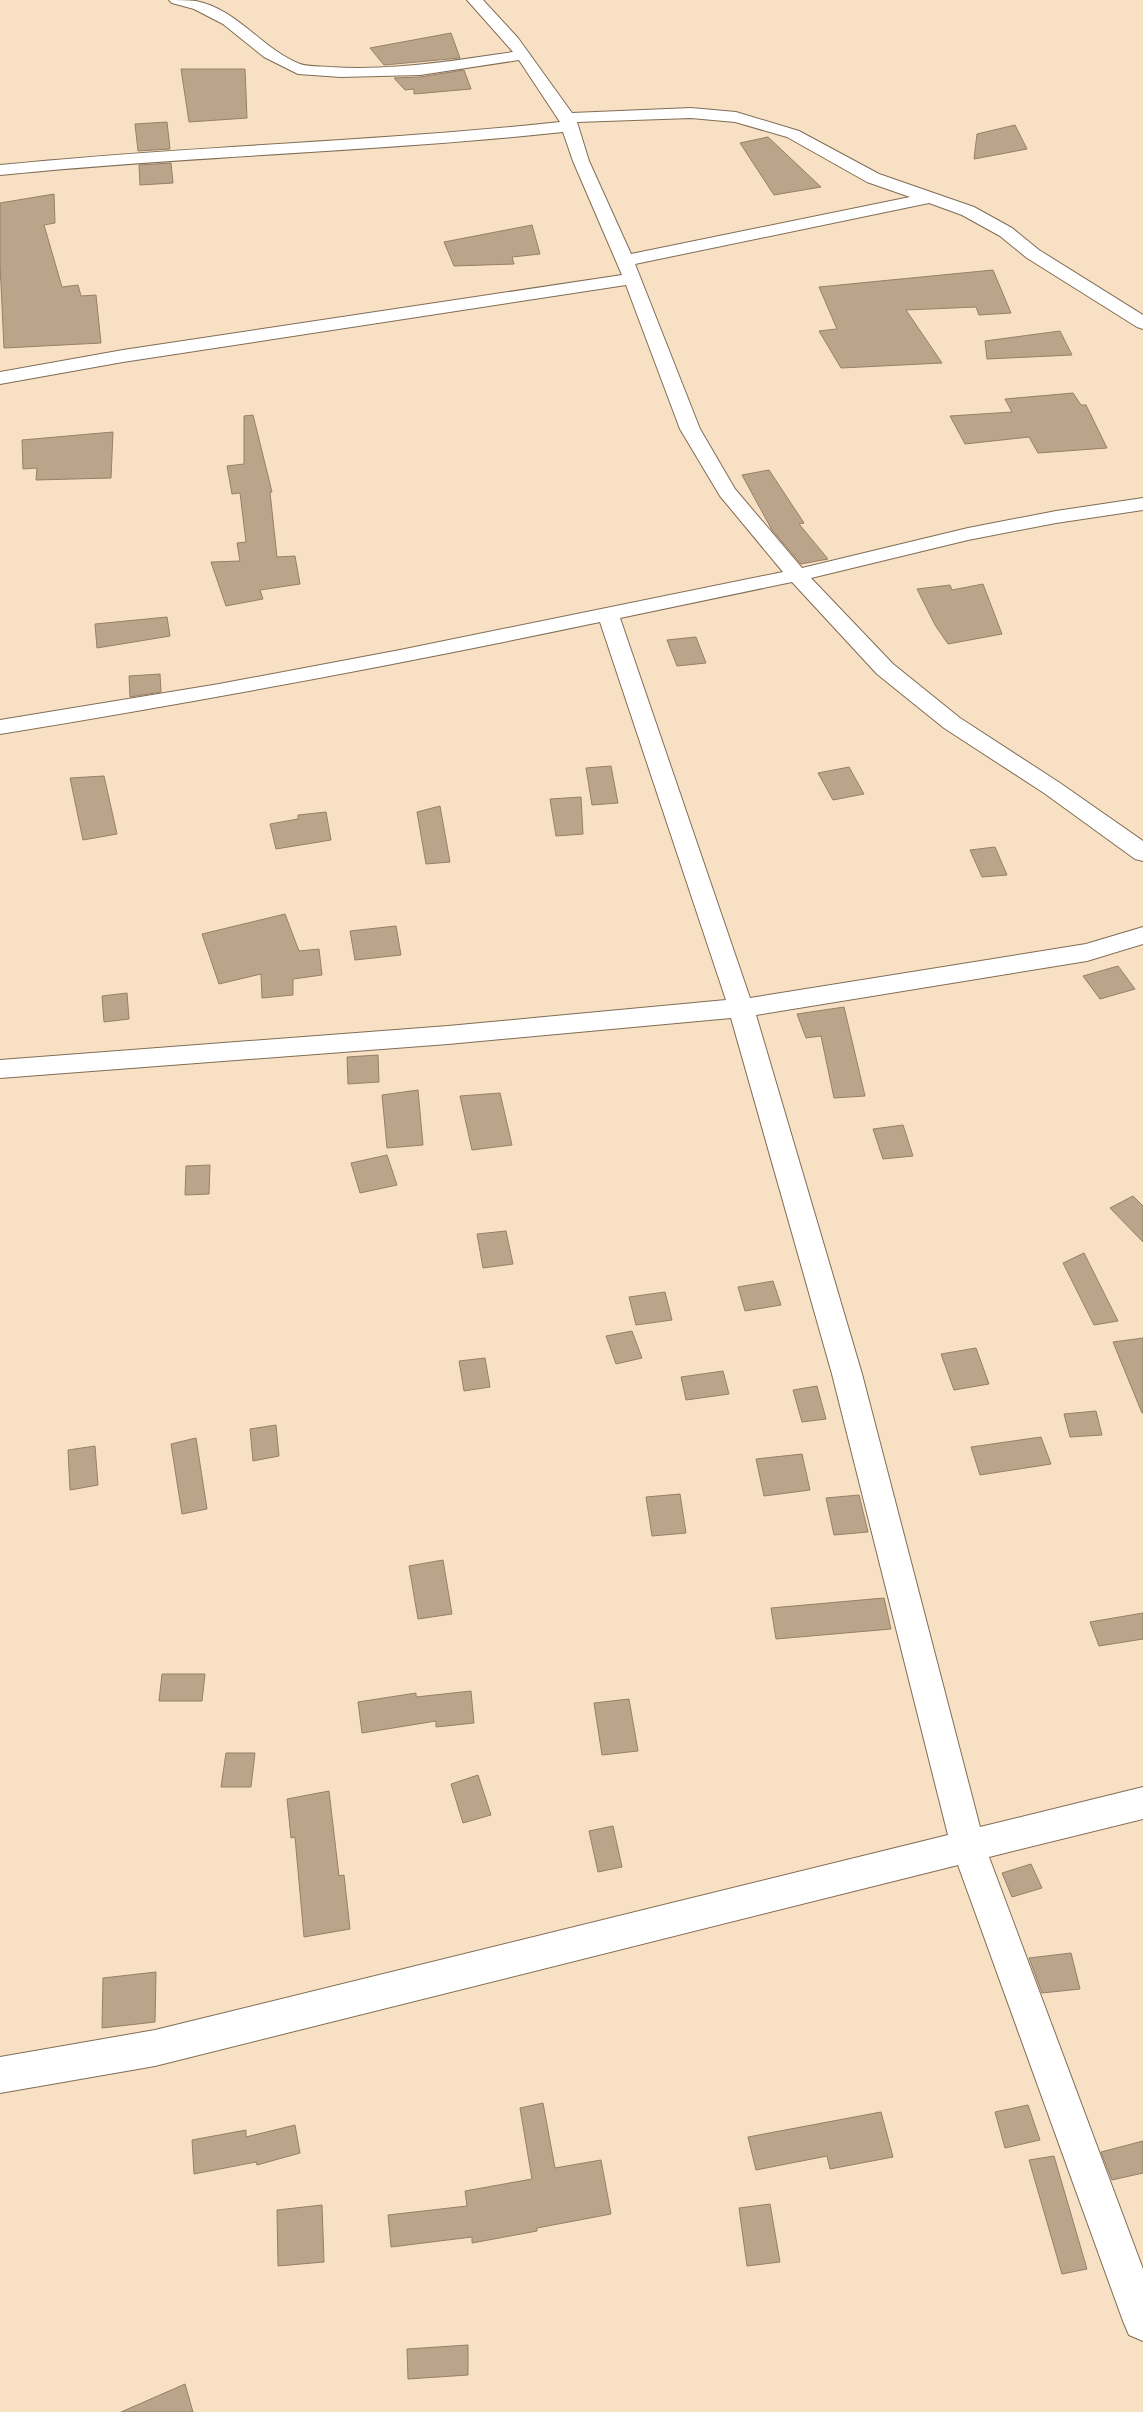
<svg xmlns="http://www.w3.org/2000/svg" width="1143" height="2412" viewBox="0 0 1143 2412" font-family="'IBM Plex Sans',sans-serif">
<style>
.building{fill:#baa48a;stroke:#968067}
.lines{fill:none;stroke-linecap:round;stroke-linejoin:round}
.street-casing{stroke:#816d54;stroke-width:2}
.street{fill:#fff;fill-rule:evenodd}
</style>
<rect width="100%" height="100%" fill="#f7e0c4"/>
<!-- building -->
<g class="building">
<polygon points="451,33 460,58 384,65 370,48"/>
<polygon points="181,69 245,69 247,118 189,122"/>
<polygon points="464,70 471,89 414,94 414,89 405,90 394,78 420,77"/>
<polygon points="167,122 170,149 138,151 135,124"/>
<polygon points="1015,125 1027,149 974,159 977,134"/>
<polygon points="768,137 821,187 774,195 740,143"/>
<polygon points="171,163 173,183 140,185 139,165"/>
<polygon points="54,194 55,223 44,225 62,287 78,285 81,296 96,295 101,343 4,348 0,264 0,203"/>
<polygon points="532,225 540,254 512,257 514,264 454,266 444,242"/>
<polygon points="993,270 1011,313 979,315 976,307 906,310 942,363 841,368 819,331 837,329 819,287"/>
<polygon points="1060,331 1072,355 987,359 985,341"/>
<polygon points="1073,393 1081,405 1086,405 1107,448 1038,453 1029,437 965,444 950,416 1012,412 1005,399"/>
<polygon points="253,415 272,492 270,492 277,557 295,556 300,584 260,590 263,599 226,606 211,562 240,561 237,543 246,542 240,493 232,494 227,466 244,464 244,416"/>
<polygon points="113,432 111,478 36,480 37,468 23,469 22,440"/>
<polygon points="769,470 804,523 799,524 828,559 801,564 772,530 742,475"/>
<polygon points="983,584 1002,634 948,644 935,625 917,589 950,585 952,590"/>
<polygon points="167,617 170,636 97,648 95,624"/>
<polygon points="696,637 706,663 677,666 667,640"/>
<polygon points="160,674 161,692 130,697 129,676"/>
<polygon points="611,766 618,803 592,805 586,768"/>
<polygon points="849,767 864,794 833,800 818,773"/>
<polygon points="104,776 117,834 83,840 70,778"/>
<polygon points="581,797 583,834 556,836 550,799"/>
<polygon points="440,806 450,862 426,864 417,812"/>
<polygon points="326,812 331,840 276,849 270,824 298,819 298,815"/>
<polygon points="995,847 1007,875 982,877 970,850"/>
<polygon points="285,914 299,951 319,949 322,975 293,979 293,995 262,998 261,974 219,984 202,934"/>
<polygon points="396,926 401,955 355,960 350,931"/>
<polygon points="1118,966 1135,989 1100,999 1083,976"/>
<polygon points="127,993 129,1019 104,1022 102,996"/>
<polygon points="844,1007 865,1096 834,1098 821,1036 806,1038 797,1014"/>
<polygon points="378,1055 379,1082 348,1084 347,1057"/>
<polygon points="418,1090 423,1145 387,1148 382,1095"/>
<polygon points="500,1093 512,1145 472,1150 460,1096"/>
<polygon points="903,1125 913,1156 883,1159 873,1129"/>
<polygon points="387,1155 397,1185 360,1193 351,1163"/>
<polygon points="210,1165 209,1194 185,1195 186,1166"/>
<polygon points="1133,1196 1143,1206 1143,1242 1110,1208"/>
<polygon points="506,1231 513,1264 483,1268 477,1234"/>
<polygon points="1084,1253 1118,1321 1094,1325 1063,1263"/>
<polygon points="773,1281 781,1305 745,1311 738,1287"/>
<polygon points="665,1292 672,1320 636,1325 629,1297"/>
<polygon points="632,1331 642,1358 616,1364 606,1336"/>
<polygon points="1143,1338 1143,1413 1142,1413 1113,1342"/>
<polygon points="976,1348 989,1384 954,1390 941,1354"/>
<polygon points="485,1358 490,1387 464,1391 459,1361"/>
<polygon points="723,1371 729,1394 686,1400 681,1377"/>
<polygon points="817,1386 826,1419 802,1422 793,1390"/>
<polygon points="1096,1411 1102,1435 1070,1437 1064,1414"/>
<polygon points="276,1425 279,1456 253,1461 250,1429"/>
<polygon points="1041,1437 1051,1464 980,1475 971,1447"/>
<polygon points="196,1438 207,1509 182,1514 171,1444"/>
<polygon points="95,1446 98,1485 70,1490 68,1450"/>
<polygon points="802,1454 810,1490 764,1496 756,1459"/>
<polygon points="680,1494 686,1533 652,1536 646,1497"/>
<polygon points="859,1495 868,1532 834,1535 826,1498"/>
<polygon points="443,1560 452,1614 418,1619 409,1566"/>
<polygon points="884,1598 891,1629 776,1639 771,1608"/>
<polygon points="1143,1613 1143,1639 1099,1646 1090,1622"/>
<polygon points="162,1674 205,1674 202,1701 159,1701"/>
<polygon points="471,1691 474,1723 436,1727 436,1721 362,1733 358,1702 416,1693 416,1697"/>
<polygon points="629,1699 638,1751 602,1755 594,1703"/>
<polygon points="226,1753 255,1753 251,1787 221,1787"/>
<polygon points="478,1775 491,1815 463,1823 451,1784"/>
<polygon points="329,1791 339,1876 344,1875 350,1929 304,1937 295,1837 291,1838 287,1799"/>
<polygon points="613,1826 622,1867 598,1872 589,1831"/>
<polygon points="1031,1864 1042,1888 1012,1897 1002,1873"/>
<polygon points="1071,1953 1080,1989 1042,1993 1029,1958"/>
<polygon points="156,1972 155,2022 102,2028 103,1978"/>
<polygon points="543,2103 555,2168 601,2160 611,2214 537,2228 537,2231 472,2243 472,2237 391,2247 388,2215 467,2206 465,2191 532,2179 520,2108"/>
<polygon points="1028,2105 1040,2140 1005,2148 995,2112"/>
<polygon points="881,2112 893,2157 830,2169 827,2156 756,2170 748,2137"/>
<polygon points="295,2125 300,2153 257,2165 256,2162 194,2174 192,2140 246,2130 246,2137"/>
<polygon points="1143,2141 1143,2173 1112,2180 1101,2152"/>
<polygon points="1054,2156 1087,2269 1062,2274 1029,2160"/>
<polygon points="770,2204 780,2262 747,2266 739,2208"/>
<polygon points="322,2205 324,2262 278,2266 277,2210"/>
<polygon points="468,2345 468,2375 408,2379 407,2349"/>
<polygon points="185,2384 193,2412 121,2412"/>
</g>
<g class="lines">
<!-- street casing -->
<g class="street-casing">
<path id="street" d="M169,0C178,0 188,0 196,1C237,9 262,49 300,64C308,67 321,66 330,67C392,71 452,61 513,52L467,0H483L518,38L572,113L691,108L736,112L799,131L879,174L974,207L1012,228L1039,250L1143,315V329L1137,327L1027,258L1000,236L962,215L929,203L635,264L700,429L735,489L802,568L968,528L1056,511L1143,498V510L1056,523L968,540L811,578L893,664L960,718L1060,783L1143,841V861L1135,859L1044,793L944,728L877,674L792,582L620,618L750,998L1086,944L1143,927V944L1087,961L756,1015L862,1374L980,1827L1143,1787V1819L989,1857L1143,2269V2341L1129,2335L1123,2321L958,1865L155,2066L0,2093V2057L155,2030L948,1835L832,1374L731,1018L448,1044L0,1078V1060L448,1026L726,1000L600,622C401,664 201,701 0,734V720L219,684L400,650L783,572L720,496L680,429L626,285L123,362L0,384V372L123,350L622,275L573,161L563,132C376,152 187,156 0,175V165C186,146 374,142 560,122L519,60L420,75L341,77L298,74L264,57L223,24L194,9L172,3ZM691,118L735,122L787,137L867,182L910,197L631,254L589,161L577,122Z"/>
</g>
<!-- street -->
<use href="#street" class="street"/>
</g>
</svg>
